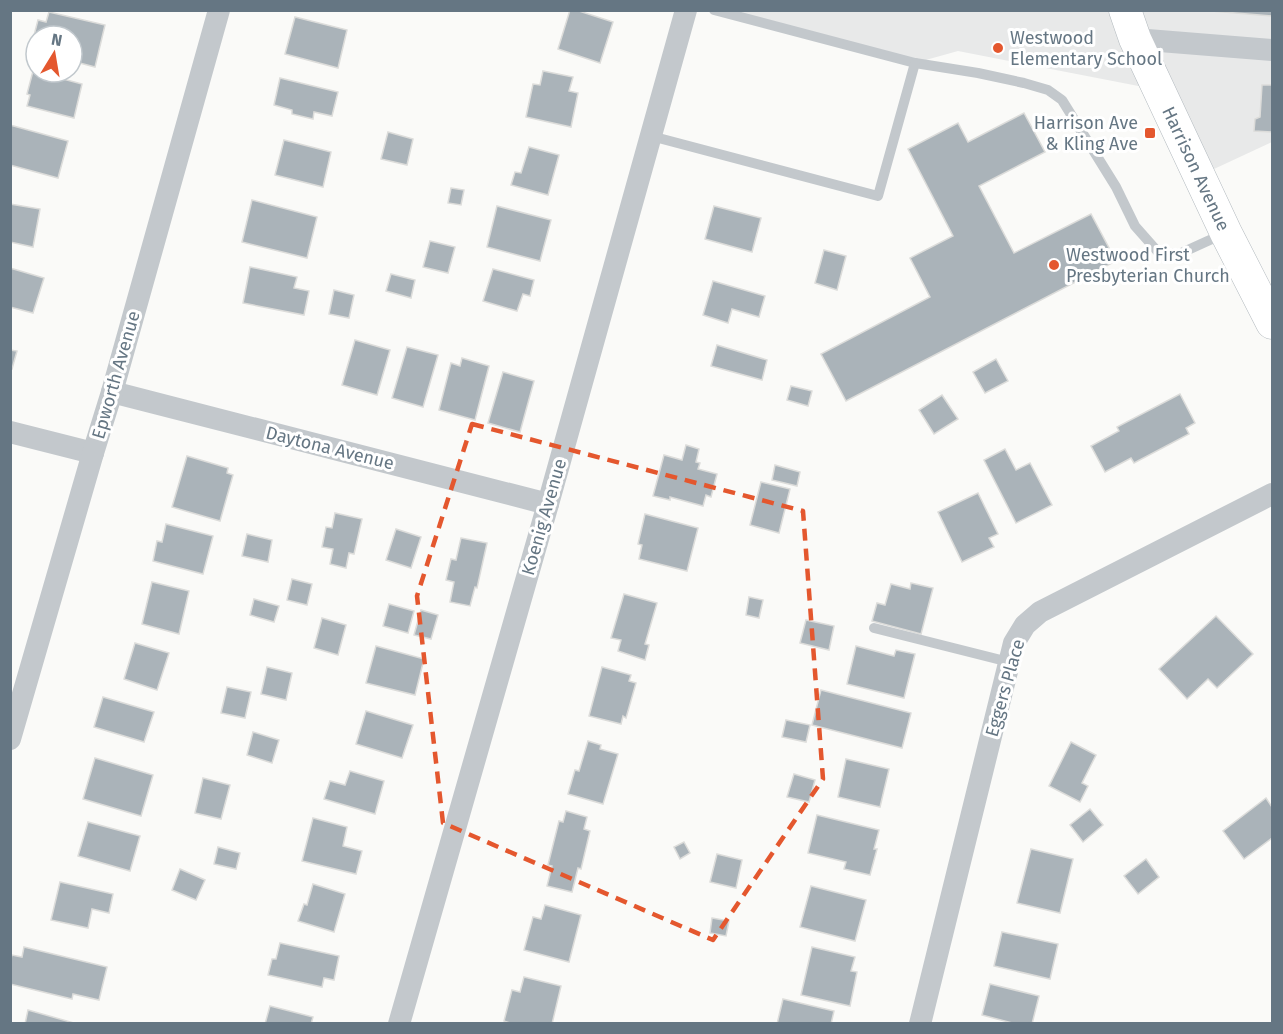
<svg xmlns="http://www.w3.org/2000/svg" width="1283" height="1034" viewBox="0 0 1283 1034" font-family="'Fira Sans',sans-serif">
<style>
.built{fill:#e8e9e9}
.building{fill:#aab3b9;stroke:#dcdcda;stroke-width:1.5}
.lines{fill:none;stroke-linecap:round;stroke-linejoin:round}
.secondary-casing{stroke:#b3babf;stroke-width:33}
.service{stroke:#c3c8cc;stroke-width:10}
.minor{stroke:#c3c8cc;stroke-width:22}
.secondary{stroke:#fff;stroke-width:32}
.marked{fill:none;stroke:#e4572e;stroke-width:4.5;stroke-dasharray:12 8;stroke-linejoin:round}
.poi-dot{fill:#e4572e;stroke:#fff;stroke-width:2}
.labels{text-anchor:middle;stroke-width:6;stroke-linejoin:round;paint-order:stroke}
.poi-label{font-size:18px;fill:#657683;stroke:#fff;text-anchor:start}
.street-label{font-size:18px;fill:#657683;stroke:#fff}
</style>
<rect width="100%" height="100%" fill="#fafaf8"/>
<!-- built -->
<polygon class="built" points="714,11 1272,11 1272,142 1199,176 1159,90 958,51 915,63"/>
<!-- building -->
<g class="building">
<polygon points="570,10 576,10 613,22 600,63 558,49"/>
<polygon points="1199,10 1272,10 1272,16"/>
<polygon points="49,12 105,25 95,67 72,61 72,36 36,36 36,53 30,51 38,20 46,22"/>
<polygon points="295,17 347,30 338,68 285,54"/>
<polygon points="33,71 82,84 74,118 27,106 30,95 27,94"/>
<polygon points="543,71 573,77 569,91 578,93 571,127 526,117 533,84 540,85"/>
<polygon points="280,78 338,92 332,116 314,112 313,119 292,114 292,110 274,105"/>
<polygon points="1262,85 1272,85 1272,132 1254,131 1255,119 1260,117"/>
<polygon points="1024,113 1045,152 979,186 1014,253 1091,214 1116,261 846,401 821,354 930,297 910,258 953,236 908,149 958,123 968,142"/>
<polygon points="10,125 68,141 58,178 10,165"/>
<polygon points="388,132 413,139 407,165 381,159"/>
<polygon points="284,140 331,152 323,187 275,175"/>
<polygon points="529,147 559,155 548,195 511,185 515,172 521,173"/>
<polygon points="451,188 464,190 461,205 448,203"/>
<polygon points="252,200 317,217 307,258 242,242"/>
<polygon points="10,204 40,209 33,247 10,242"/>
<polygon points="497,206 551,220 540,261 487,247"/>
<polygon points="714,206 761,218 752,252 705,239"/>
<polygon points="430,241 455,247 448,273 423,267"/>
<polygon points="824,250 846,256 837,290 815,283"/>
<polygon points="250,267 297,277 294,288 309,291 304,315 243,303"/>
<polygon points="10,268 44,278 33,313 10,307"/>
<polygon points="493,269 534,280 530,296 523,294 517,311 483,301"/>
<polygon points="391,274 415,280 411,298 386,291"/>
<polygon points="713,281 765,296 759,317 732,309 728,323 703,315"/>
<polygon points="334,290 354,295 349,318 329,314"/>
<polygon points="355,340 390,350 377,395 342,385"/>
<polygon points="717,345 767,360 762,380 711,366"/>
<polygon points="407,347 438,355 423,407 392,398"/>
<polygon points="10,350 17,351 12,369 10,368"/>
<polygon points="462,358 489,366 475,420 439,410 451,363 460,366"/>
<polygon points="996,359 1008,381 985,393 973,372"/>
<polygon points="503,372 534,381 520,432 488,423"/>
<polygon points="791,386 812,391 808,406 787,400"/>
<polygon points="1180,394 1195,423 1186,428 1189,434 1134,463 1131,458 1105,472 1091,446 1119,431 1117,427"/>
<polygon points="942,395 958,419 934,434 919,410"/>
<polygon points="686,445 699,449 696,462 700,463 698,469 717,474 711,497 706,495 703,506 670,497 670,500 653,496 664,455 682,460"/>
<polygon points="1005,449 1016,470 1030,463 1052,505 1016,523 984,460"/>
<polygon points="187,456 228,468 227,473 233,475 220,521 172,507"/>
<polygon points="775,465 800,472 797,486 772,480"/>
<polygon points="761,482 790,489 779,533 750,525"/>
<polygon points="978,493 998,534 989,538 994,547 962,562 938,512"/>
<polygon points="335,513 362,519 354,554 349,553 346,568 330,564 333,549 322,547 326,527 332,528"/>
<polygon points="645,514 698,528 687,571 639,559 642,545 638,544"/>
<polygon points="166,524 213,536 203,574 153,561 157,541 162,542"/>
<polygon points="396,529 421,537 411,568 386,560"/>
<polygon points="247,534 272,540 268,562 242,556"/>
<polygon points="461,538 487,543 477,588 475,587 470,606 450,602 454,582 446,580 451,559 456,560"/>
<polygon points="292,579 312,584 307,605 287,600"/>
<polygon points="152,582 189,591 179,634 142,624"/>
<polygon points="911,583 933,588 921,634 872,621 877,603 885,605 891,584 910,589"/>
<polygon points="624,594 657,603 645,644 649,645 645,660 618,651 621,640 611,638"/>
<polygon points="749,597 763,600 759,618 746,615"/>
<polygon points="254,599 279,606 274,622 250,615"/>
<polygon points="389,604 414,611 408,633 383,626"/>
<polygon points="421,610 438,615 431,639 414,635"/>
<polygon points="1216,616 1253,654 1217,688 1208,679 1187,699 1159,669"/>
<polygon points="322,618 346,625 338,655 314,648"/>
<polygon points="806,620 834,626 829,650 800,643"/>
<polygon points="135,643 169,653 157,690 124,679"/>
<polygon points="376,646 424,659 415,695 366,683"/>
<polygon points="856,646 894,656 896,650 915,654 904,698 847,684"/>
<polygon points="267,667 292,673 286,700 261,694"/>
<polygon points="602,667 631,675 629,681 636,683 626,718 623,716 621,724 589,716"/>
<polygon points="227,687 251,692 245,718 221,713"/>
<polygon points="821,690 911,713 902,748 812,725"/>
<polygon points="103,697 154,712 144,742 94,727"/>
<polygon points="366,711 413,725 402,758 356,744"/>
<polygon points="786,720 810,725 806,742 782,737"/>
<polygon points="253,732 279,740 272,763 247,755"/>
<polygon points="588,741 601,745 600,749 618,754 603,804 568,794 575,770 579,771"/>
<polygon points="1071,742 1096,755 1082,783 1088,786 1080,802 1049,786"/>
<polygon points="95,758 153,775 141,816 83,799"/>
<polygon points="846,759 889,769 880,807 838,797"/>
<polygon points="350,771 384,781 375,814 324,799 330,781 345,785"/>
<polygon points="794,774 815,780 809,802 787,797"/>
<polygon points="203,778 230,785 221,819 195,813"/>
<polygon points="1266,798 1272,807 1272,838 1244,859 1223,831"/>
<polygon points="1090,809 1103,825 1083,842 1070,825"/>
<polygon points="566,811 587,817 584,829 590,831 581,869 578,868 572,892 547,886 552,866 548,865 559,821 563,822"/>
<polygon points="817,815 879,830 874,849 877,849 870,875 844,869 846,862 808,853"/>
<polygon points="313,818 347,827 343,846 362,851 356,874 302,861"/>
<polygon points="88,822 140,836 130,871 78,856"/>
<polygon points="684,842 690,853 680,859 674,847"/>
<polygon points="218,847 240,853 236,869 214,864"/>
<polygon points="1031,849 1073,859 1060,913 1017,903"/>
<polygon points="717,854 742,860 736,888 710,882"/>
<polygon points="1146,859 1159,877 1138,894 1124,876"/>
<polygon points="180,869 205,880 196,900 172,890"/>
<polygon points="60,882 113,894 109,913 92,909 88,928 51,920"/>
<polygon points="313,884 345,894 334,932 298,921 304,904 307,905"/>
<polygon points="811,886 866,900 855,941 800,927"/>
<polygon points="545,905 581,915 569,962 524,950 533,917 541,919"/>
<polygon points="712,918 729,921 726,936 710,933"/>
<polygon points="1002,932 1058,944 1050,979 994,966"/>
<polygon points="280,943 339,956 334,980 324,978 322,987 268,975 272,959 276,959"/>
<polygon points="24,947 107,967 99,1000 73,994 72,999 10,984 10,962 12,955 22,957"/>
<polygon points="812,947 855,957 851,971 857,972 850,1006 801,995"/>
<polygon points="524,977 561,986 552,1024 513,1024 504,1021 512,990 520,992"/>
<polygon points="990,984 1039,996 1032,1024 1016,1024 982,1015"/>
<polygon points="783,999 834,1011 831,1024 777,1024"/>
<polygon points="270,1006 313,1017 311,1024 265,1024"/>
<polygon points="28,1010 74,1023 74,1024 25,1024"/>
</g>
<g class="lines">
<!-- secondary casing -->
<g class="secondary-casing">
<g id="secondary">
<path id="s1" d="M1125,10L1135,39L1226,233L1272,323"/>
</g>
</g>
<!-- service -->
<g class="service">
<polyline points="714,10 915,63 978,73 1024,83 1048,90 1062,100 1116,187 1135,226 1158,252 1179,254 1223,234"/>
<polyline points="651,136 878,196 915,63"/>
<polyline points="874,628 1009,662"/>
</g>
<!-- minor -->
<g class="minor">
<polyline points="1135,39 1272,50"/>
<polyline points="112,392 548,504"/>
<polyline points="10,432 93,453"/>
<polyline points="10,739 93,453 112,392 219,10"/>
<polyline points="399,1024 548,504 686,10"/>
<polyline points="920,1024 1014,643 1025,625 1040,612 1272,494"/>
</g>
<!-- secondary -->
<use href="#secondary" class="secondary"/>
</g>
<!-- marked area -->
<path class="marked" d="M472,424L803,511L823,779L713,940L443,823L417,596Z"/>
<!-- markers -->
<g class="poi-dot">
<circle cx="998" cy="48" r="6"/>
<rect x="1144" y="127" width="12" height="12" rx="3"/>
<circle cx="1054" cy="265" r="6"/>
</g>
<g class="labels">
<!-- poi labels -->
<g class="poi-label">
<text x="1010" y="44">Westwood<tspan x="1010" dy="21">Elementary School</tspan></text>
<text x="1138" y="129" text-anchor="end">Harrison Ave<tspan x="1138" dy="21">&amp; Kling Ave</tspan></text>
<text x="1066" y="261">Westwood First<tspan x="1066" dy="21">Presbyterian Church</tspan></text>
</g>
<!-- street labels -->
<g class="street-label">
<text dy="6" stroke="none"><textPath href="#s1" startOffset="174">Harrison Avenue</textPath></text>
<text transform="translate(116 375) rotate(-74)" y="6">Epworth Avenue</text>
<text transform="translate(330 448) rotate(14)" y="6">Daytona Avenue</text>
<text transform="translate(544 517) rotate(-74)" y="6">Koenig Avenue</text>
<text transform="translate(1005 688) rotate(-74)" y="6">Eggers Place</text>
</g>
</g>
<!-- border -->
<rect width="1283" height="1034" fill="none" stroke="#657683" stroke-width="24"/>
<!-- north arrow -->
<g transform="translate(54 54) rotate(11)"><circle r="28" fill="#ffffff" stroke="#c1c8cd" stroke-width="1.5"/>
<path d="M0-4.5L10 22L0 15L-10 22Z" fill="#e4572e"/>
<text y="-9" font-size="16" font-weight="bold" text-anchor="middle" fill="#657683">N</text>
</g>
</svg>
